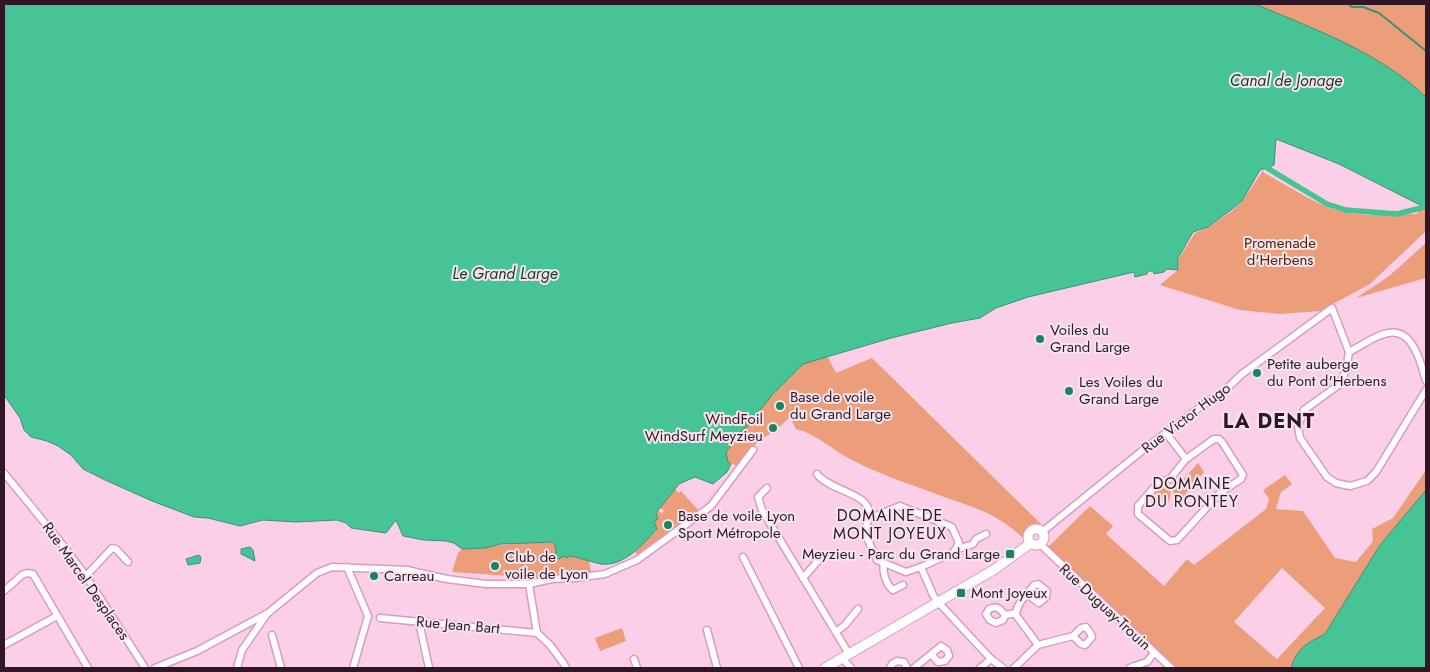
<svg xmlns="http://www.w3.org/2000/svg" width="1430" height="672" viewBox="0 0 1430 672" font-family="Jost,sans-serif">
<style>
.green{fill:#ec9d7a;fill-rule:evenodd}
.water{fill:#47c495;stroke:#409074}
.lines{fill:none;stroke-linecap:round;stroke-linejoin:round}
.stream{stroke:#409074;stroke-width:2}
.canal{stroke:#47c495;stroke-width:5.5}
.minor-casing{stroke:#de99c0;stroke-width:9}
.tertiary-casing{stroke:#de99c0;stroke-width:11}
.minor{stroke:#fff;stroke-width:6}
.tertiary{stroke:#fff;stroke-width:9}
.poi-dot{fill:#1a8460;stroke:#f5e6ee;stroke-width:2}
.labels{text-anchor:middle;stroke-width:4;stroke-linejoin:round;paint-order:stroke}
.park-label{font-size:15px;fill:#51220b;stroke:#f5e6ee}
.poi-label{font-size:15px;fill:#311726;stroke:#f5e6ee;text-anchor:start}
.street-label{font-size:15px;fill:#311726;stroke:#f5e6ee}
.water-label{font-size:16px;font-style:italic;fill:#1d372c;stroke:#f5e6ee}
.neighbourhood-label{font-size:16px;letter-spacing:1px;fill:#311726;stroke:#f5e6ee}
.district-label{font-size:20px;font-weight:bold;letter-spacing:1px;fill:#311726;stroke:#f5e6ee}
</style>
<rect width="100%" height="100%" fill="#fbcfe7"/>
<!-- green -->
<g class="green">
<path d="M1255,4H1426V97C1380,53 1313,30 1255,4Z"/>
<path d="M1263,170L1264,173C1283,183 1306,198 1325,206C1354,218 1387,215 1417,214L1419,209L1425,208L1426,231L1370,284L1320,311L1280,314L1240,310L1160,285L1179,269V258L1195,233L1209,227L1232,211L1242,202Z"/>
<polygon points="1426,243 1426,278 1356,298 1388,277"/>
<path d="M827,356L836,373L872,358L1041,524C1032,524 1024,529 1024,539C998,514 976,508 944,497C913,485 881,475 852,460C832,450 817,434 796,429L790,417L775,431L761,439L754,446L739,467L728,462L726,452L743,429L747,426L772,395L803,364Z"/>
<polygon points="1198,463 1204,472 1182,498 1173,499 1173,491"/>
<path d="M1426,470V490L1380,545L1325,634C1307,643 1298,648 1291,668H1175L1048,547L1090,506L1113,526L1106,534L1164,586L1187,559L1194,565L1266,509L1269,499L1263,490L1285,475L1292,484L1281,492L1276,509L1303,511L1335,558L1356,562L1373,541L1372,529L1393,518ZM1282,568L1325,608L1277,659L1234,622Z"/>
<polygon points="1163,486 1171,489 1170,498 1167,504 1155,494"/>
<polygon points="674,488 679,493 681,491 699,511 638,556 635,552 657,530 654,521 658,519 656,513 658,510 662,514 664,511 660,508"/>
<path d="M533,542L546,543L555,542L556,551C566,557 577,557 589,560L591,574L541,576L537,578L452,572L458,553L462,549Z"/>
<polygon points="622,628 626,641 600,651 595,638"/>
</g>
<!-- water -->
<g class="water">
<path d="M4,4H1255C1314,29 1379,52 1426,97V208L1339,164L1276,139L1274,165L1260,170L1242,201L1231,210L1208,227L1193,232L1178,258V270L1167,269L1164,272L1154,274L1153,271H1148L1147,274L1135,277L1134,272L1028,297L996,308L980,318L952,323L891,338L803,364L772,395L747,427L743,429L726,452L728,462L731,464L727,472L713,484L695,477L679,484L656,513L658,519L654,521L657,529C643,544 624,567 601,564C591,562 581,558 570,556L566,558L564,556L559,559L554,557L556,551L554,542L501,544L485,548L462,549L454,543L446,541L424,540L403,536L396,520L386,533L351,528L346,523L337,520L296,522L263,520L240,526L208,518L194,517L152,501L105,480L83,469L71,455L58,446L47,441L31,437L24,430L20,418L4,395Z"/>
<path d="M1426,490V668H1291C1297,648 1307,643 1325,634L1380,545Z"/>
<polygon points="250,547 253,550 255,561 241,554 241,549"/>
<polygon points="199,555 201,557 200,563 188,565 186,559"/>
</g>
<g class="lines">
<!-- stream -->
<polyline class="stream" points="1348,4 1352,7 1363,7 1379,13 1426,51"/>
<!-- canal -->
<polyline class="canal" points="1267,168 1327,204 1346,210 1397,214 1425,207"/>
<!-- minor casing -->
<g class="minor-casing">
<g id="minor">
<path d="M1349,352C1361,346 1375,335 1388,333C1413,328 1421,363 1426,381"/>
<polyline points="1166,433 1186,459 1214,439 1219,439 1222,442 1243,475 1241,479 1220,493 1177,540 1170,541 1138,514 1138,506 1158,483 1170,479 1186,459"/>
<polyline points="4,473 62,544 86,576 145,668"/>
<path d="M817,474C828,489 863,493 868,508C870,516 867,525 864,531L877,560L906,572L921,567L933,595L938,602L991,659L1003,668"/>
<polyline points="767,488 758,497 762,510 849,654"/>
<polyline points="868,519 900,506 952,527 959,543 954,552 921,567"/>
<polyline points="1042,532 1143,450 1211,399 1219,396 1242,374 1332,308 1349,352 1346,370 1340,384 1304,410 1298,426 1300,438 1327,477 1336,483 1350,486 1367,481 1376,472 1426,390"/>
<polyline points="1040,544 1171,668"/>
<polyline points="957,547 961,548 973,544 976,539 986,534"/>
<polyline points="743,557 799,668"/>
<path d="M884,563C882,571 886,585 893,590L903,585"/>
<polyline points="347,567 368,616 353,668"/>
<polyline points="86,576 112,548 116,549 128,562"/>
<polyline points="803,578 823,555"/>
<polyline points="529,584 537,633 550,645 564,664 566,668"/>
<polyline points="4,591 22,575 27,573 33,574 88,668"/>
<path d="M1027,594L1039,603L1046,597L1047,591L1038,584L1034,585C1028,593 1016,604 1016,615L1038,645"/>
<path d="M1005,615L1003,620L996,623L990,620L986,614L989,609C997,605 1000,609 1005,615L1016,613"/>
<polyline points="380,618 537,633"/>
<polyline points="419,622 429,668"/>
<polyline points="707,630 717,668"/>
<polyline points="836,632 845,625 858,609"/>
<polyline points="272,635 281,668"/>
<polyline points="4,645 57,616"/>
<polyline points="842,658 851,668"/>
<polyline points="634,659 637,668"/>
<polyline points="155,668 197,651 268,613 317,573 332,567 407,570 447,579 486,584 529,584 552,579 575,578 605,574 637,560 711,506 753,450"/>
<polyline points="237,668 242,650 267,614"/>
<polyline points="890,668 892,664 897,661 904,662 907,668"/>
<polyline points="914,668 941,646 947,650 949,656 945,661 938,662 931,654"/>
<polyline points="980,668 991,659"/>
<polyline points="1014,668 1038,645 1073,636 1081,628 1086,627 1091,634 1092,637 1085,645 1081,644 1073,636"/>
<polyline points="1130,668 1134,666 1147,662 1154,653"/>
</g>
</g>
<!-- tertiary casing -->
<g class="tertiary-casing">
<g id="tertiary">
<circle cx="1036" cy="537" r="8"/>
<polyline points="825,668 995,569 1031,543"/>
</g>
</g>
<!-- minor -->
<use href="#minor" class="minor"/>
<!-- tertiary -->
<use href="#tertiary" class="tertiary"/>
</g>
<!-- markers -->
<g class="poi-dot">
<circle cx="1040" cy="339" r="5"/>
<circle cx="1257" cy="373" r="5"/>
<circle cx="1069" cy="391" r="5"/>
<circle cx="780" cy="406" r="5"/>
<circle cx="773" cy="428" r="5"/>
<circle cx="668" cy="525" r="5"/>
<rect x="1005" y="549" width="10" height="10" rx="2.5"/>
<circle cx="495" cy="566" r="5"/>
<circle cx="374" cy="576" r="5"/>
<rect x="956" y="588" width="10" height="10" rx="2.5"/>
</g>
<g class="labels">
<!-- park labels -->
<g class="park-label">
<text x="1280" y="248">Promenade<tspan x="1280" dy="17">d'Herbens</tspan></text>
</g>
<!-- poi labels -->
<g class="poi-label">
<text x="1050" y="335">Voiles du<tspan x="1050" dy="17">Grand Large</tspan></text>
<text x="1267" y="369">Petite auberge<tspan x="1267" dy="17">du Pont d'Herbens</tspan></text>
<text x="1079" y="387">Les Voiles du<tspan x="1079" dy="17">Grand Large</tspan></text>
<text x="790" y="402">Base de voile<tspan x="790" dy="17">du Grand Large</tspan></text>
<text x="763" y="424" text-anchor="end">WindFoil<tspan x="763" dy="17">WindSurf Meyzieu</tspan></text>
<text x="678" y="521">Base de voile Lyon<tspan x="678" dy="17">Sport Métropole</tspan></text>
<text x="1000" y="559" text-anchor="end">Meyzieu - Parc du Grand Large</text>
<text x="505" y="562">Club de<tspan x="505" dy="17">voile de Lyon</tspan></text>
<text x="384" y="581">Carreau</text>
<text x="971" y="598">Mont Joyeux</text>
</g>
<!-- street labels -->
<g class="street-label">
<text transform="translate(1186 418) rotate(-37)" y="5">Rue Victor Hugo</text>
<text transform="translate(86 581) rotate(55)" y="5">Rue Marcel Desplaces</text>
<text transform="translate(1105 607) rotate(43)" y="5">Rue Duguay-Trouin</text>
<text transform="translate(458 625) rotate(5)" y="5">Rue Jean Bart</text>
</g>
<!-- water labels -->
<g class="water-label">
<text x="1286" y="86">Canal de Jonage</text>
<text x="505" y="279">Le Grand Large</text>
</g>
<!-- neighbourhood labels -->
<g class="neighbourhood-label">
<text x="1192" y="489">DOMAINE<tspan x="1192" dy="18">DU RONTEY</tspan></text>
<text x="890" y="521">DOMAINE DE<tspan x="890" dy="18">MONT JOYEUX</tspan></text>
</g>
<!-- district labels -->
<g class="district-label">
<text x="1269" y="428">LA DENT</text>
</g>
</g>
<!-- border -->
<rect width="1430" height="672" fill="none" stroke="#311726" stroke-width="10"/>
</svg>
